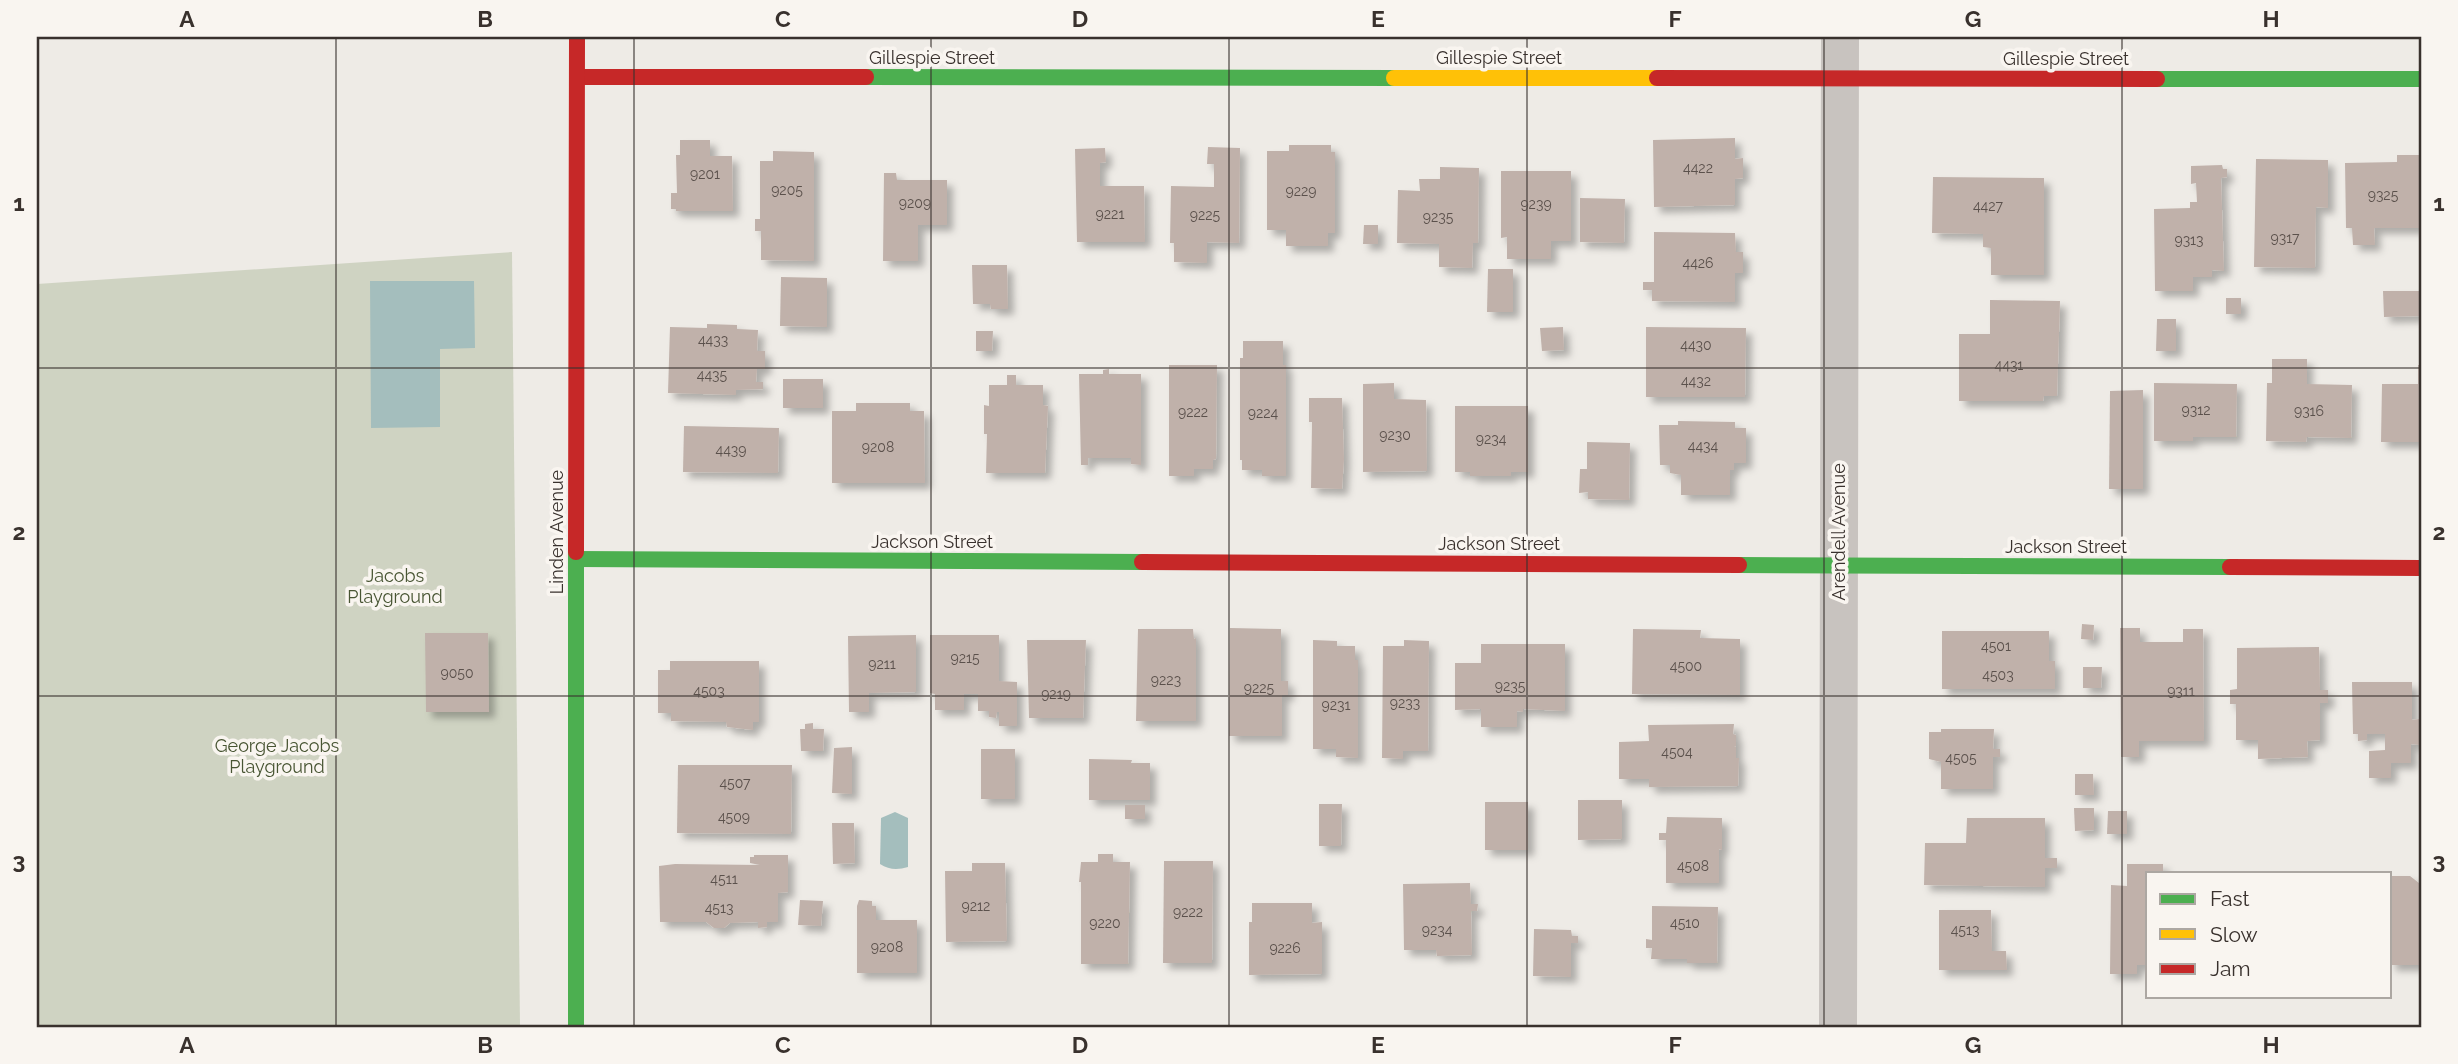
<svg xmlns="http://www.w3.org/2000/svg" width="2458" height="1064" viewBox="0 0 2458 1064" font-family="Raleway,sans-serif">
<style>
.green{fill:#cfd3c2}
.water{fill:#a4bebd}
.building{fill:#c0b1aa;filter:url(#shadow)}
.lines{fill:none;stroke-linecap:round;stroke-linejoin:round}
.street{stroke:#c8c3bf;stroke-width:38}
.fast{stroke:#4caf50;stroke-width:16}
.slow{stroke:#ffc107;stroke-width:16}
.jam{stroke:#c62828;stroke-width:16}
.grid{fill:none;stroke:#39312d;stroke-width:2;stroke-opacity:0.55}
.labels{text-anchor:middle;stroke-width:7;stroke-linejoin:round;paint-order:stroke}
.number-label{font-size:14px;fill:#5b514c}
.street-label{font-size:18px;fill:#39312d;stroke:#f9f5f0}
.park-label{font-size:18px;fill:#485533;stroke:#f9f5f0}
.neatline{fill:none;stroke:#39312d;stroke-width:2.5}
.grid-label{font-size:23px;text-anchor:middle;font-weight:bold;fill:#39312d}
</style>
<defs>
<filter id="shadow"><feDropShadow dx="6" dy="6" stdDeviation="3.5" flood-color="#0004"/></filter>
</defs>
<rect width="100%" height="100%" fill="#eeebe6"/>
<!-- green -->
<polygon class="green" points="512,252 520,1027 37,1027 37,284"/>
<!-- water -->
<g class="water">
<polygon points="370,281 474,281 475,348 440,349 440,427 371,428"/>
<path d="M895,812L908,818V867C898,870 889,870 880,864L881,818Z"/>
</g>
<!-- building -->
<g class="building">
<polygon points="1735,138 1735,159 1743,158 1743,178 1735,179 1735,205 1654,207 1653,140"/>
<polygon points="680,140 710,140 710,156 732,156 733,211 676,211 676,209 671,209 671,193 677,193 676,155 680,155"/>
<polygon points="1289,145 1331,145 1331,152 1335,152 1335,233 1328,233 1328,246 1286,246 1286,230 1267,230 1267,151 1289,151"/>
<polygon points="1208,147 1240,148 1239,243 1207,242 1207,263 1174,262 1174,243 1170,243 1171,186 1214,187 1214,164 1207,164"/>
<polygon points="1105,148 1106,162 1100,163 1100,186 1144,186 1145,242 1077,242 1075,149"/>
<polygon points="773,151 814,152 814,261 761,260 761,231 755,231 755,219 760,219 760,161 773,161"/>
<polygon points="2397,155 2421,155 2421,228 2374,228 2375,245 2353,245 2352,228 2346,228 2345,163 2397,162"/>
<polygon points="2256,159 2328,160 2328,208 2316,207 2315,268 2254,267"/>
<polygon points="2222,165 2223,169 2227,169 2227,177 2221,178 2224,271 2212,270 2212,277 2193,277 2193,291 2155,291 2154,209 2190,208 2190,202 2197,202 2196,183 2191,184 2191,166"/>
<polygon points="1440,167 1479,168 1478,243 1473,243 1472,268 1439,267 1439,244 1397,243 1398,190 1420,191 1419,179 1440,179"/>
<polygon points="1501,171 1571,171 1571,241 1551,241 1551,259 1507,259 1507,237 1501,238"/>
<polygon points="884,173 896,173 897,180 947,180 947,225 918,225 918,261 883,261"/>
<polygon points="1933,177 2044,178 2044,275 1991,275 1991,248 1983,247 1983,234 1932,233"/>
<polygon points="1580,198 1625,199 1624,243 1580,242"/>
<polygon points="1364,225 1378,225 1378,244 1363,244"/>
<polygon points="1654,232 1735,233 1736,252 1743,252 1743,273 1735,273 1735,302 1652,301 1652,290 1643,290 1643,282 1654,282"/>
<polygon points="972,265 1007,265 1008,309 991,309 990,304 973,304"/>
<polygon points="1488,269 1513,269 1513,312 1487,312"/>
<polygon points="781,277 827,278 827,327 780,326"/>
<polygon points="2383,291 2420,291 2420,316 2384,317"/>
<rect x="2226" y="298" width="15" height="16"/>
<polygon points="1990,300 2060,301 2057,396 2044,396 2043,401 1959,401 1959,334 1990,334"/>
<polygon points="2157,319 2176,319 2176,351 2156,351"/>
<polygon points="707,324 737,325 737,329 758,330 757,351 765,351 765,369 757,369 756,382 763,382 763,389 736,390 736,395 668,393 670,327 707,328"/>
<polygon points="1563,327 1564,350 1542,351 1540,328"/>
<polygon points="1646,327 1746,328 1745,397 1646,397"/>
<polygon points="976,331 993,331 992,351 976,351"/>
<polygon points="1243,341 1283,341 1283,365 1286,365 1286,476 1262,476 1262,470 1242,470 1242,460 1240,460 1240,358 1243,358"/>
<polygon points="2272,359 2307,359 2307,384 2352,385 2351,438 2307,437 2306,442 2266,441 2267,383 2272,383"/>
<polygon points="1169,365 1217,365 1216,459 1213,460 1213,469 1194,469 1194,476 1169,476"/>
<polygon points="2418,365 2421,365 2420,442 2381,442 2382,384 2418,384"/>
<polygon points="1109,369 1109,374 1141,374 1141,465 1131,464 1131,458 1088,458 1088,465 1081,465 1079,374 1103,374 1103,370"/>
<polygon points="1007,375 1016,375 1016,385 1043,385 1043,405 1048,406 1045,473 986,473 987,434 984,434 984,405 989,406 989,385 1007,385"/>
<rect x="783" y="379" width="40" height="29"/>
<polygon points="1394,383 1394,399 1426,400 1427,471 1363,472 1363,384"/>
<polygon points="2154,383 2237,384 2236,437 2193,437 2193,441 2154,441"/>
<polygon points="2143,390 2143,489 2109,489 2110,391"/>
<polygon points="1309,398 1342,398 1344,459 1342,489 1311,488 1312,422 1309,422"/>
<polygon points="856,403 910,403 910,411 924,411 925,483 832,483 832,411 856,411"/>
<polygon points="1455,406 1528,406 1528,472 1511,472 1511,476 1470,476 1470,472 1455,472"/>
<polygon points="1678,421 1735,422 1735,428 1746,428 1746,463 1734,463 1734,470 1730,470 1730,495 1681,495 1681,475 1670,473 1670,465 1660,465 1659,425 1678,425"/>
<polygon points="684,426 779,428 778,473 683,472"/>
<polygon points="1587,442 1630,443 1629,500 1588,499 1588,492 1579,493 1580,469 1587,469"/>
<polygon points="2082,624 2094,625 2093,640 2081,639"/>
<polygon points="1230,628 1281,629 1281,681 1288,681 1288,695 1282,695 1282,736 1229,736"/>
<polygon points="2120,628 2140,628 2140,642 2183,642 2183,629 2203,629 2204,741 2139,741 2139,757 2121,757"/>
<polygon points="1138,629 1193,629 1194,639 1196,638 1196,721 1136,721"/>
<polygon points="1633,629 1701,630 1700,638 1740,639 1740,695 1632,694"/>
<polygon points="1942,631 2049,631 2049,661 2055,661 2055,689 1942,689"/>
<polygon points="425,633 488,633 489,712 426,712"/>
<polygon points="916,635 916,692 869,693 869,712 849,712 848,636"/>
<polygon points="930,635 999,635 999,681 1017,682 1017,726 999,726 999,712 997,712 996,718 989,717 989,711 978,711 978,694 964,694 964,710 935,710 935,694 930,693"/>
<polygon points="1027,640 1086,640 1083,718 1029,718"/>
<polygon points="1313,640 1337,641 1337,646 1355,646 1355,660 1358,660 1358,758 1336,757 1336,749 1313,749"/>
<polygon points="1404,640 1429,641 1428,751 1403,751 1403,759 1382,758 1383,646 1404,646"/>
<polygon points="1481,644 1565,644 1565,711 1523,709 1523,712 1517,711 1517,727 1481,727 1481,709 1455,710 1455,663 1481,663"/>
<polygon points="2319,647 2320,690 2328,690 2328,703 2320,703 2320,740 2307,741 2308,757 2258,759 2258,740 2236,740 2236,704 2230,704 2230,690 2237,689 2237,648"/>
<polygon points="670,661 759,661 759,722 753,722 753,730 727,727 726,722 671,721 671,713 658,713 658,670 670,670"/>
<polygon points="2083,667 2102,667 2101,688 2083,688"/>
<polygon points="2352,682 2412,682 2412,720 2419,719 2420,745 2411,744 2411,763 2391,763 2391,778 2369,778 2369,751 2385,750 2385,734 2367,734 2367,740 2358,741 2358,734 2353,734"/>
<polygon points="813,723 813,729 824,729 823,751 801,751 800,729 805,729 805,724"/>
<polygon points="1734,724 1733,734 1736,735 1736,746 1734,747 1736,747 1736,758 1739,758 1738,786 1649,787 1649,779 1619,779 1619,742 1649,741 1648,725"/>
<polygon points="1941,729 1994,729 1993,749 2000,749 2000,757 1993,757 1993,789 1941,789 1941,762 1929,759 1929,732 1941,732"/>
<polygon points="852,747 852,794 832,793 834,748"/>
<rect x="981" y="749" width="34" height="50"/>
<polygon points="1089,759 1132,760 1131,763 1150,763 1150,800 1089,800"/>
<polygon points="678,765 792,765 791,834 677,833"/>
<polygon points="2075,774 2093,774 2094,795 2075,795"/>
<polygon points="1578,800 1622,800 1622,839 1578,840"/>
<rect x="1485" y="802" width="43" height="48"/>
<polygon points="1319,804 1342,804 1341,846 1319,846"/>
<rect x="1125" y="805" width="20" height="14"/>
<polygon points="2074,808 2094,808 2094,830 2075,831"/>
<polygon points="2108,811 2127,811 2127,834 2107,834"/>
<polygon points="1667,817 1722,818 1722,850 1719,849 1719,883 1666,883 1666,840 1659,840 1659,833 1666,833"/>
<polygon points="1967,818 2045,818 2045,858 2057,858 2057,868 2045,868 2045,887 1924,885 1925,843 1966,843"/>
<polygon points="832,823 854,823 855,863 833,864"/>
<polygon points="1098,854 1113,854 1113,862 1130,862 1128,964 1081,964 1081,882 1079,882 1081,862 1098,862"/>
<polygon points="754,855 788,855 788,892 778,893 778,922 767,922 767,927 758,928 758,922 730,923 724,928 714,928 706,922 660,922 659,866 675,864 760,865 750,863 750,857 754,857"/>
<polygon points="1164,861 1213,861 1212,963 1163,963"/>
<polygon points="972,863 1005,863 1007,941 946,942 945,871 972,871"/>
<polygon points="2127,864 2163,864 2163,873 2148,873 2148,965 2137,965 2137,974 2110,974 2111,885 2127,886"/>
<polygon points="2390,876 2410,876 2419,883 2421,965 2390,965"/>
<polygon points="1470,883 1471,904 1478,904 1477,911 1471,911 1472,955 1437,956 1436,950 1404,950 1403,884"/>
<polygon points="800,900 823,901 821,926 798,925"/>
<polygon points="859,900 872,901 872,906 876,906 876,920 917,920 917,973 857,973 857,906"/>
<polygon points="1252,903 1312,903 1312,923 1322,922 1322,974 1249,975 1249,922 1252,922"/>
<polygon points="1652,906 1718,907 1717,963 1687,963 1687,959 1651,959 1652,948 1646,948 1646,939 1652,940"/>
<polygon points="1939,910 1991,910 1992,951 2006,951 2007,970 1939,970"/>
<polygon points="1534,929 1571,930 1572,936 1578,936 1578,943 1571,943 1571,977 1533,976"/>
</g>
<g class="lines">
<!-- street -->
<polyline class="street" points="1838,1027 1840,37"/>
<!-- fast -->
<g class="fast">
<polyline points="866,77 1394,78"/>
<polyline points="2157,79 2421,79"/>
<polyline points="576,559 1142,562"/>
<polyline points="1739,565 2230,567"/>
<polyline points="576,1027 576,552"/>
</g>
<!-- slow -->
<polyline class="slow" points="1394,78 1657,78"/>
<!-- jam -->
<g class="jam">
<polyline points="577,77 866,77"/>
<polyline points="1657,78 2157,79"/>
<polyline points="576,552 577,37"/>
<polyline points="1142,562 1739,565"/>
<polyline points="2230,567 2421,568"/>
</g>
</g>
<!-- grid -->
<path class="grid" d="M336,37V1027M634,37V1027M931,37V1027M1229,37V1027M1527,37V1027M1824,37V1027M2122,37V1027M37,368H2421M37,696H2421"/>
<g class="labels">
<!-- number labels -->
<g class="number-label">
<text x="1698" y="173">4422</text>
<text x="705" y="179">9201</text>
<text x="787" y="195">9205</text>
<text x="1301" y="196">9229</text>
<text x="2383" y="200">9325</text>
<text x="915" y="208">9209</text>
<text x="1536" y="209">9239</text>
<text x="1988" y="211">4427</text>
<text x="1110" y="219">9221</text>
<text x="1205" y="220">9225</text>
<text x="1438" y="222">9235</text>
<text x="2285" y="243">9317</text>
<text x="2189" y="245">9313</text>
<text x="1698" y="268">4426</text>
<text x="713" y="345">4433</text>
<text x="1696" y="350">4430</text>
<text x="2009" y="370">4431</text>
<text x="712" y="380">4435</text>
<text x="1696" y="386">4432</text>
<text x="2196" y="415">9312</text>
<text x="2309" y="416">9316</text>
<text x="1193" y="417">9222</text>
<text x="1263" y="418">9224</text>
<text x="1395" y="440">9230</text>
<text x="1491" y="444">9234</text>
<text x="1703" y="451">4434</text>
<text x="878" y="452">9208</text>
<text x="731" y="455">4439</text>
<text x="1996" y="651">4501</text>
<text x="965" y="663">9215</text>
<text x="882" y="669">9211</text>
<text x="1686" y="671">4500</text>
<text x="457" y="678">9050</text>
<text x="1998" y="680">4503</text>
<text x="1166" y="685">9223</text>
<text x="1510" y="691">9235</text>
<text x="1259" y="693">9225</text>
<text x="709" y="696">4503</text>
<text x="2181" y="696">9311</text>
<text x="1056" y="699">9219</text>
<text x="1405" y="708">9233</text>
<text x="1336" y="710">9231</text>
<text x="1677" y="757">4504</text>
<text x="1961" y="763">4505</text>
<text x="735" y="788">4507</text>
<text x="734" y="822">4509</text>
<text x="1693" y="871">4508</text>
<text x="724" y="884">4511</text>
<text x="976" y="911">9212</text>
<text x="719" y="913">4513</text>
<text x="1188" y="917">9222</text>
<text x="1105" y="928">9220</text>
<text x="1685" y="928">4510</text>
<text x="1437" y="935">9234</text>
<text x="1965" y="935">4513</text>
<text x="887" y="952">9208</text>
<text x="1285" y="953">9226</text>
</g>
<!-- street labels -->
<g class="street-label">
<text x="932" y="64">Gillespie Street</text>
<text x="1499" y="64">Gillespie Street</text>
<text x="2066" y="65">Gillespie Street</text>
<text transform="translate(557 532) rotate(-90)" y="6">Linden Avenue</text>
<text transform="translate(1839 532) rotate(-90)" y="6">Arendell Avenue</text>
<text x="932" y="548">Jackson Street</text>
<text x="1499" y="550">Jackson Street</text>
<text x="2066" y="553">Jackson Street</text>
</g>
<!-- park labels -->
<g class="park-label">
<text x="395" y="582">Jacobs<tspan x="395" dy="21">Playground</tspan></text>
<text x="277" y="752">George Jacobs<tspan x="277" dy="21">Playground</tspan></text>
</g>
</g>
<!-- border -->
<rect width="2458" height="1064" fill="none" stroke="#f9f5f0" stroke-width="77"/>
<!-- legend -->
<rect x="2146" y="872" width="245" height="126" fill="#f9f5f0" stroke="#aca7a2" stroke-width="2"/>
<rect x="2160" y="894" width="35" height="10" fill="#4caf50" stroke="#aca7a2" stroke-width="2"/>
<text x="2210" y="906" font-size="21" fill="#39312d">Fast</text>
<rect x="2160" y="929" width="35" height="10" fill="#ffc107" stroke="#aca7a2" stroke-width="2"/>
<text x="2210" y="942" font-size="21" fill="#39312d">Slow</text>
<rect x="2160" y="964" width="35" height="10" fill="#c62828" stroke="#aca7a2" stroke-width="2"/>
<text x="2210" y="976" font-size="21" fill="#39312d">Jam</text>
<rect x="38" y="38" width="2382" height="988" class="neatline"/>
<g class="grid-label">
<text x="187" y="27">A</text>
<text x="485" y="27">B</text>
<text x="783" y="27">C</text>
<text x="1080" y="27">D</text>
<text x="1378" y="27">E</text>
<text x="1675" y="27">F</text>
<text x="1973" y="27">G</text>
<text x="2271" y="27">H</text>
<text x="19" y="211">1</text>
<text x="2439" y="211">1</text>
<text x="19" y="540">2</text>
<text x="2439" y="540">2</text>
<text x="19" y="869">3</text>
<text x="2439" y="869">3</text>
<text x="187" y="1053">A</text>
<text x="485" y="1053">B</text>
<text x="783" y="1053">C</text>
<text x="1080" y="1053">D</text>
<text x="1378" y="1053">E</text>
<text x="1675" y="1053">F</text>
<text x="1973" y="1053">G</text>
<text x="2271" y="1053">H</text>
</g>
</svg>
